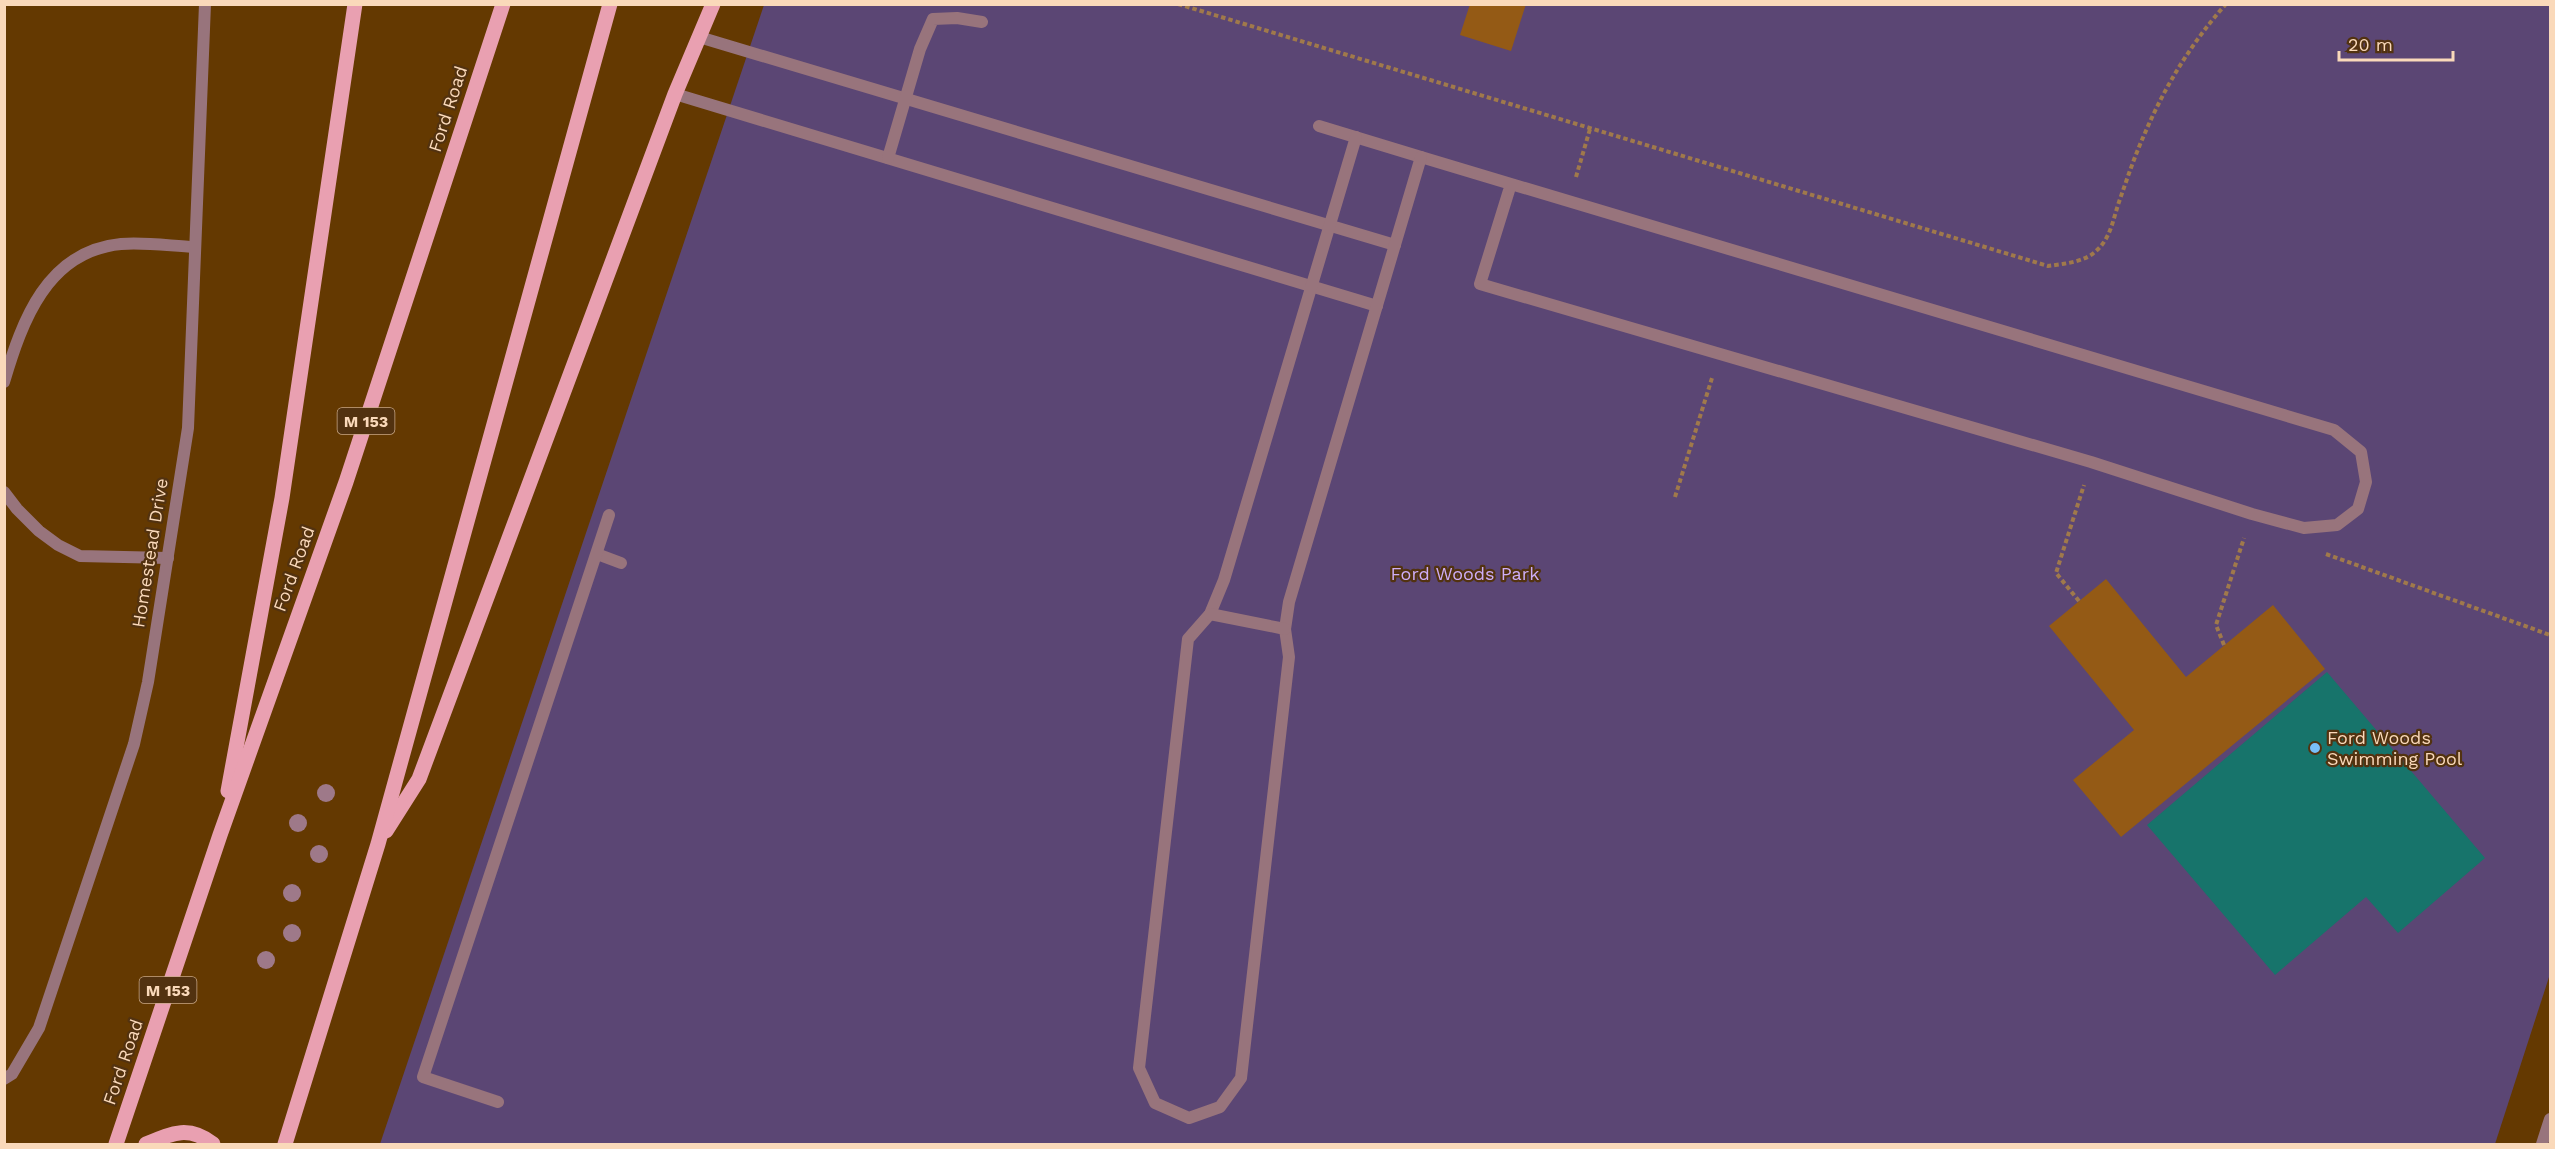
<svg xmlns="http://www.w3.org/2000/svg" width="2555" height="1149" viewBox="0 0 2555 1149" font-family="'Work Sans',sans-serif">
<style>
.green{fill:#5b4674}
.water{fill:#17746b}
.building{fill:#945a15}
.lines{fill:none;stroke-linecap:round;stroke-linejoin:round}
.path{stroke:#a0794b;stroke-width:4;stroke-dasharray:4.5 3;stroke-linecap:butt}
.lane{stroke:#98747c;stroke-width:12}
.street{stroke:#98747c;stroke-width:12}
.primary{stroke:#e9a0b1;stroke-width:15}
.tree{fill:#9e7989}
.poi-dot{fill:#79bff8;stroke:#523210;stroke-width:2}
.labels{text-anchor:middle;stroke-width:4.5;stroke-linejoin:round;paint-order:stroke}
.shield{fill:#523210;stroke:#c8a787;stroke-width:1.5}
.shield-label{font-size:16px;font-weight:bold;fill:#fad9ba}
.street-label{font-size:18px;fill:#fad9ba;stroke:#523210}
.park-label{font-size:18px;fill:#ceaef8;stroke:#523210}
.poi-label{font-size:18px;fill:#fad9ba;stroke:#523210;text-anchor:start}
</style>
<rect width="100%" height="100%" fill="#643901"/>
<!-- green -->
<polygon class="green" points="764,5 2550,5 2550,974 2495,1144 380,1144"/>
<!-- water -->
<polygon class="water" points="2327,672 2485,858 2398,933 2366,897 2275,975 2147,825"/>
<!-- building -->
<g class="building">
<polygon points="1470,4 1526,4 1511,51 1460,35"/>
<polygon points="2106,579 2186,677 2273,605 2325,669 2121,837 2073,780 2134,730 2049,626"/>
</g>
<g class="lines">
<!-- path -->
<g class="path">
<path d="M1178,4L2048,266C2063,264 2085,262 2096,251C2111,238 2113,219 2119,202C2127,179 2135,155 2145,133C2165,86 2192,42 2226,4"/>
<polyline points="1576,177 1590,129"/>
<polyline points="1675,497 1712,378"/>
<polyline points="2326,554 2550,635"/>
<polyline points="2079,601 2056,573 2084,485"/>
<polyline points="2224,645 2216,625 2244,538"/>
</g>
<!-- lane -->
<g class="lane">
<polyline points="699,37 1395,245"/>
<polyline points="675,94 1377,306"/>
<polyline points="1319,126 1421,157 2334,430 2361,452 2366,482 2358,509 2337,525 2304,528 2252,514 2091,462 1480,284 1511,184"/>
<polyline points="1356,137 1224,580 1210,614 1188,639 1139,1068 1155,1103 1189,1118 1220,1107 1241,1078 1289,657 1285,629 1289,602 1421,157"/>
<polyline points="888,158 920,49 933,19 957,18 982,22"/>
<path d="M4,382C22,321 47,251 121,244C145,242 171,246 195,247"/>
<polyline points="4,492 17,509 39,531 58,545 80,556 168,558"/>
<polyline points="597,554 621,563"/>
<polyline points="1210,614 1285,629"/>
<polyline points="498,1102 423,1077 609,515"/>
</g>
<!-- street -->
<g class="street">
<polyline points="4,1079 12,1074 39,1028 134,744 148,682 188,428 205,4"/>
<polyline points="2542,1144 2550,1119"/>
</g>
<!-- primary -->
<g class="primary">
<polyline points="228,791 282,498 355,4"/>
<polyline points="386,831 419,779 675,94 713,4"/>
<polyline points="116,1144 220,835 346,482 503,4"/>
<path d="M146,1144C172,1133 189,1125 213,1144"/>
<polyline points="285,1144 378,844 610,4"/>
</g>
</g>
<!-- trees -->
<g class="tree">
<circle cx="326" cy="793" r="9"/>
<circle cx="298" cy="823" r="9"/>
<circle cx="319" cy="854" r="9"/>
<circle cx="292" cy="893" r="9"/>
<circle cx="292" cy="933" r="9"/>
<circle cx="266" cy="960" r="9"/>
</g>
<!-- markers -->
<circle class="poi-dot" cx="2315" cy="748" r="6"/>
<g class="labels">
<!-- shield labels -->
<g class="shield">
<rect x="337.5" y="408" width="57" height="26" rx="4.5"/>
<rect x="139.5" y="977" width="57" height="26" rx="4.5"/>
</g>
<g class="shield-label">
<text x="366" y="427">M 153</text>
<text x="168" y="996">M 153</text>
</g>
<!-- street labels -->
<g class="street-label">
<text transform="translate(448 109) rotate(-72)" y="6">Ford Road</text>
<text transform="translate(150 553) rotate(-81)" y="6">Homestead Drive</text>
<text transform="translate(294 569) rotate(-70)" y="6">Ford Road</text>
<text transform="translate(123 1062) rotate(-71)" y="6">Ford Road</text>
</g>
<!-- park labels -->
<g class="park-label">
<text x="1465" y="580">Ford Woods Park</text>
</g>
<!-- poi labels -->
<g class="poi-label">
<text x="2327" y="744">Ford Woods<tspan x="2327" dy="21">Swimming Pool</tspan></text>
</g>
</g>
<!-- border -->
<rect width="2555" height="1149" fill="none" stroke="#fad9ba" stroke-width="12"/>
<!-- scale -->
<path d="M2339 51v9h114v-9" fill="none" stroke="#fad9ba" stroke-width="3"/>
<text x="2348" y="51" font-size="18" fill="#fad9ba" stroke="#523210" stroke-width="4.5" paint-order="stroke">20 m</text>
</svg>
